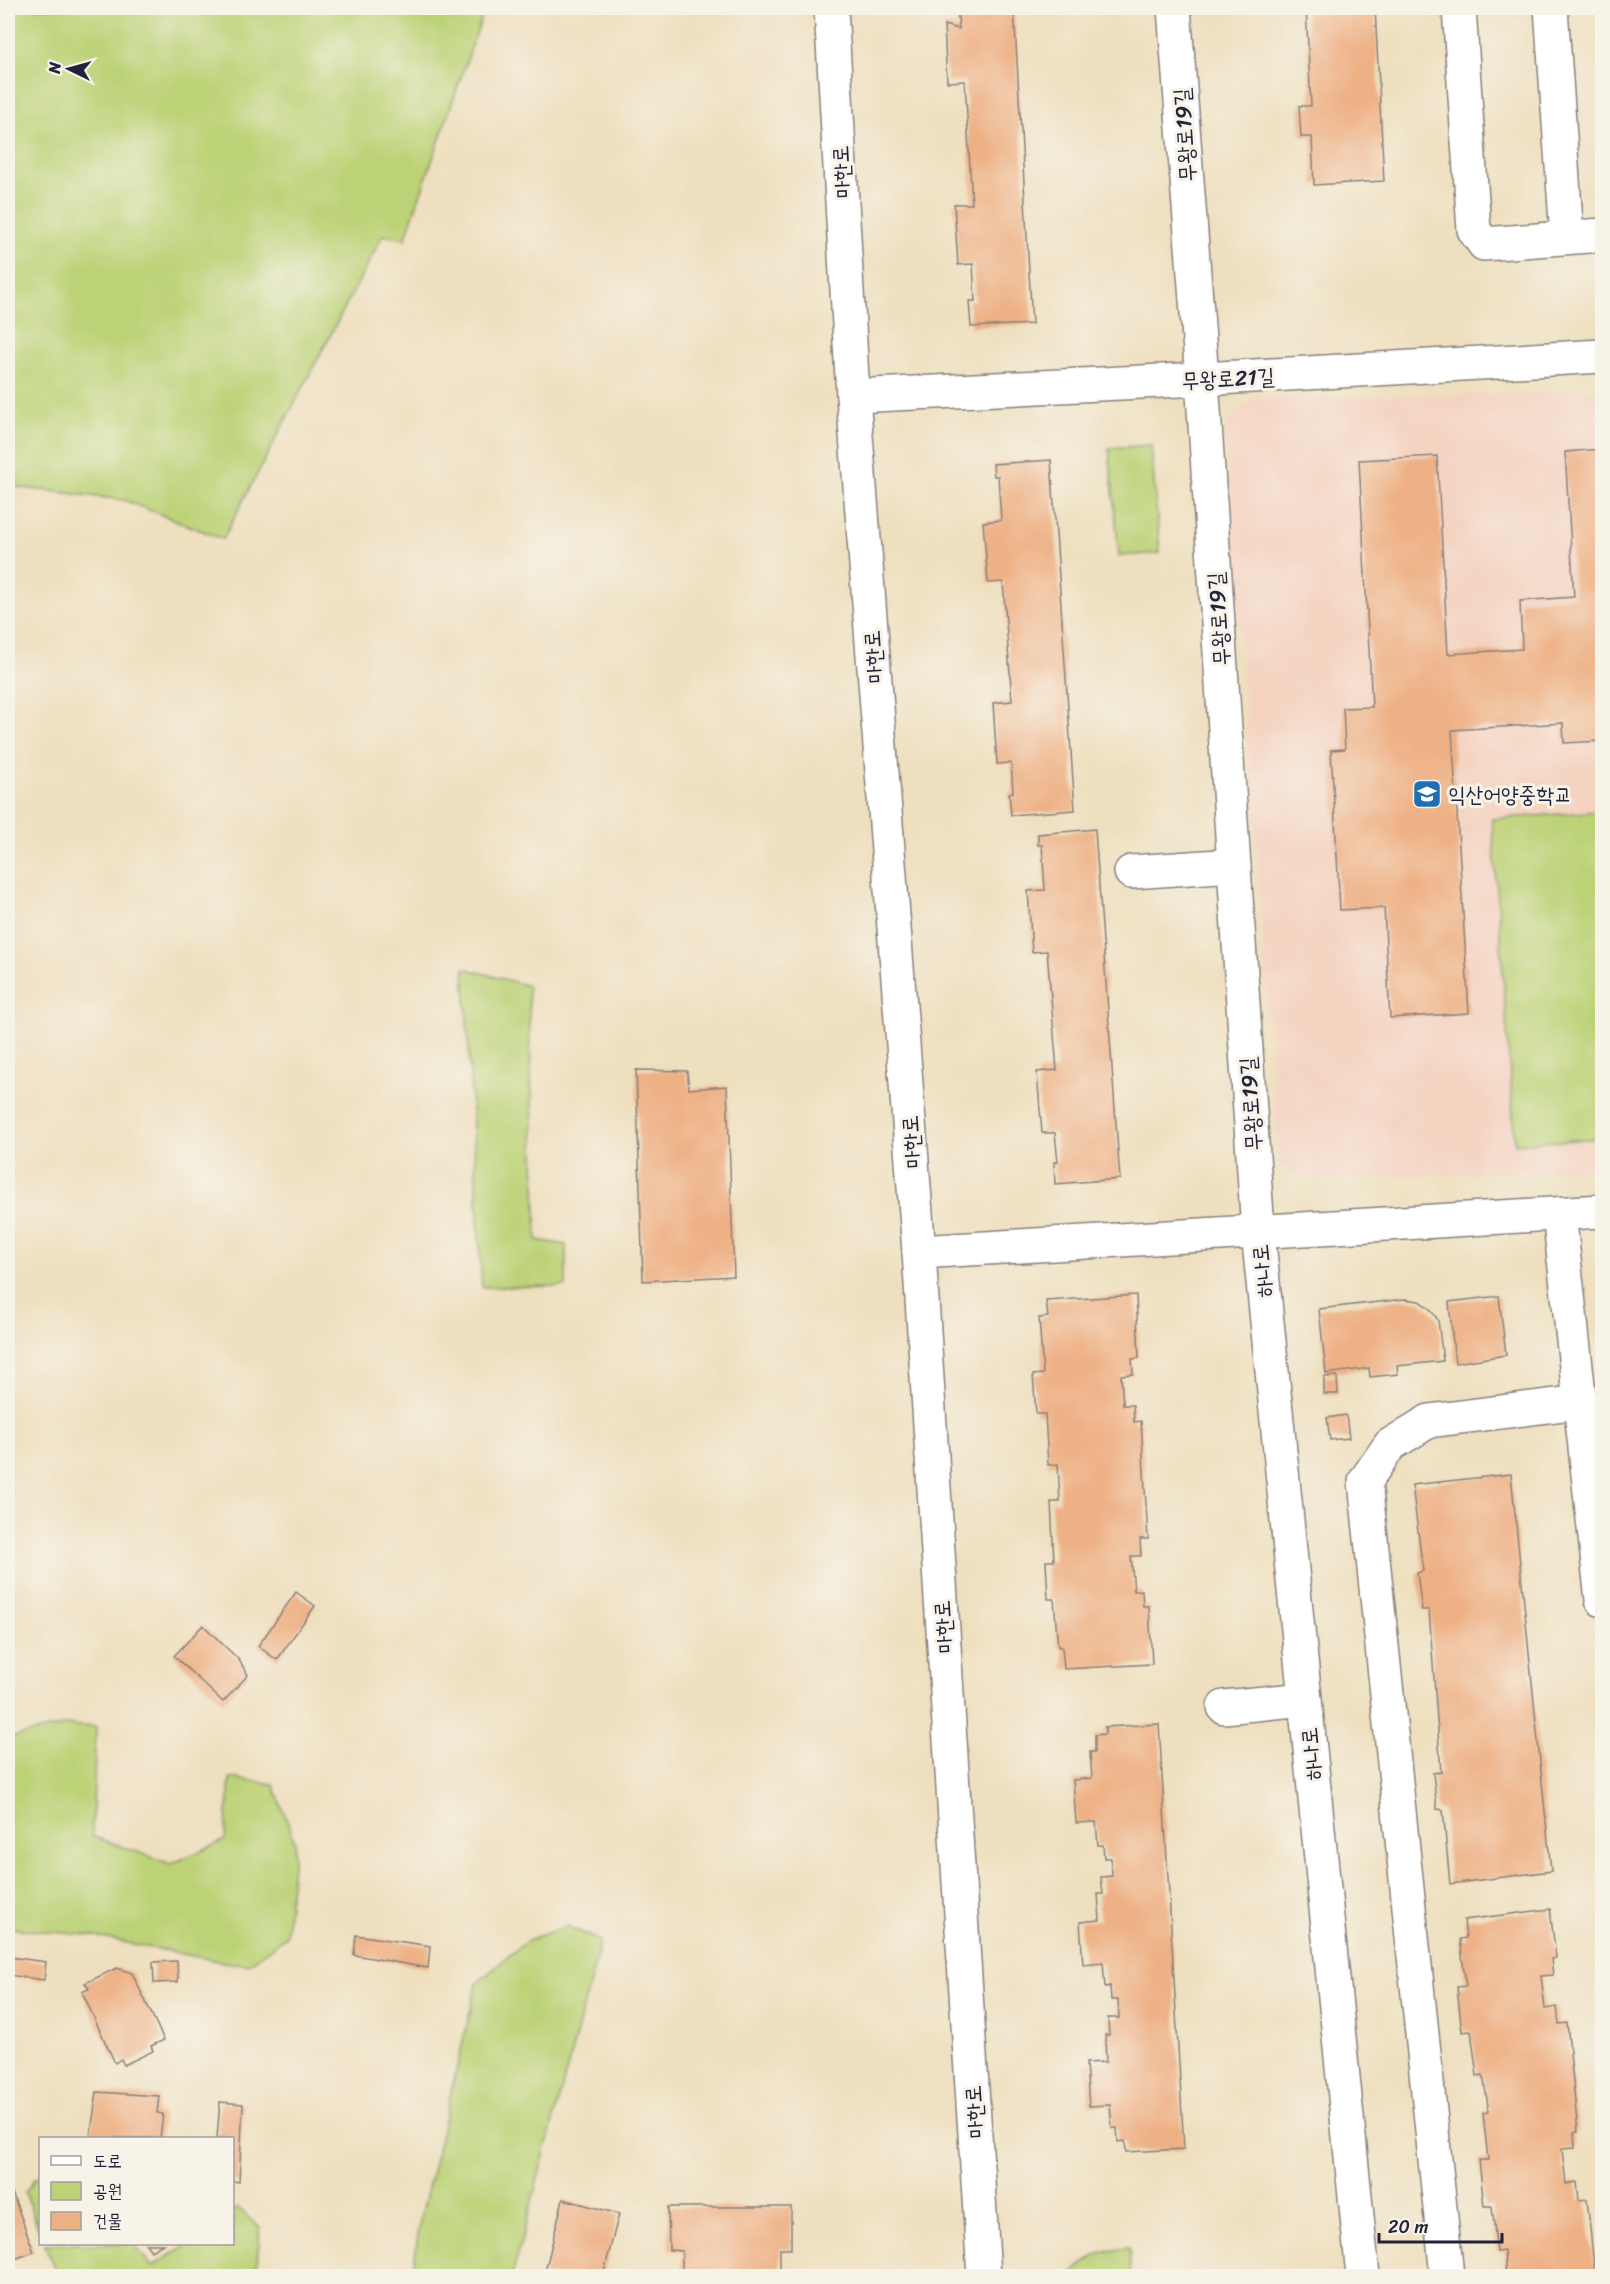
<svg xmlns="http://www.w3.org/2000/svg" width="1610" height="2284" viewBox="0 0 1610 2284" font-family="Sriracha,'Poor Story',sans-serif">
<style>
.built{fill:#f4d3c1}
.green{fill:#bcd276;stroke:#6f7a58;stroke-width:1.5}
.building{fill:#eeb185}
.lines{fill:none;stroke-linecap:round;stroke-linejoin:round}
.minor-casing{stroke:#88807c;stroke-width:36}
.minor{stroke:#fff;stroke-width:33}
.labels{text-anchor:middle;stroke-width:6;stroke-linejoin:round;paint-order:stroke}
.street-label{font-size:22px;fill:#22223b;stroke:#f7f3e8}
.poi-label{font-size:22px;fill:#22223b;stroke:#f7f3e8;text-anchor:start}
</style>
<rect width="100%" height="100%" fill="#f7f3e8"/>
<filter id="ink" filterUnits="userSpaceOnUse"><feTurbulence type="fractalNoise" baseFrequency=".0167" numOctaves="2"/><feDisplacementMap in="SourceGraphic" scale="12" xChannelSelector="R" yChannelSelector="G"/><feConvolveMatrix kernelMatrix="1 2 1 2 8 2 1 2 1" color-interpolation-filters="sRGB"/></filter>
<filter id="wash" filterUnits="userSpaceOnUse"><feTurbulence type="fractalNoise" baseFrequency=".008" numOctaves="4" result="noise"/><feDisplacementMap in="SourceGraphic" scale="24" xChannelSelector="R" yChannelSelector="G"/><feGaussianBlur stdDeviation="1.35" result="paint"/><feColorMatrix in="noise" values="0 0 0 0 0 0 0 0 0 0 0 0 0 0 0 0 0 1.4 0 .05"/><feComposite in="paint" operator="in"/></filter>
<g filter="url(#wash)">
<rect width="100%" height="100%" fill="#eedfbe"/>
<!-- built -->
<polygon class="built" points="1602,391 1602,1168 1308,1181 1279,1163 1225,425 1252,399"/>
<!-- green -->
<g class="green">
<polygon points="9,8 485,8 405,239 383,235 223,539 124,500 8,486"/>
<polygon points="1151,445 1160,553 1119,556 1109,448"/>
<polygon points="1602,811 1602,1138 1515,1144 1492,819"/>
<polygon points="464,968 528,986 537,1240 566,1245 566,1286 482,1287"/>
<polygon points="67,1725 96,1727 92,1836 171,1864 225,1840 230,1778 273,1784 295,1842 286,1936 249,1964 229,1963 87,1935 8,1928 8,1738"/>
<polygon points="567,1926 601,1941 512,2276 412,2276 420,2221 477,1983 528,1940"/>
<polygon points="40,2176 40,2233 25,2192 35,2178"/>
<polygon points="238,2208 260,2228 256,2276 57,2276 45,2244 134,2244 152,2267 187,2244 232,2244 233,2212"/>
<path d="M1129,2248L1131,2276H1071C1089,2255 1102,2251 1129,2248Z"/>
</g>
<g id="blocks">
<!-- building -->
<g class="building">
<polygon points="957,8 1014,8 1032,324 971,327 969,301 975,301 973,264 958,265 954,204 972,204 965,81 947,82 944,25 959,29"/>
<polygon points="1306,8 1375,8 1384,181 1314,185 1312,137 1301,137 1299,106 1311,106"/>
<polygon points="1602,449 1602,741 1564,743 1563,723 1452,730 1469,1013 1390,1018 1384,908 1340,910 1331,750 1345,749 1343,708 1372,707 1359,460 1437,456 1448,654 1522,649 1520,601 1574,597 1565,452"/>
<polygon points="1051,460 1075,810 1011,815 1009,793 1013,792 1011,763 997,764 993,703 1012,701 1003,582 988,583 983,522 1001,520 998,476 994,476 993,464"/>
<polygon points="1095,829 1120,1179 1055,1184 1054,1162 1058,1162 1055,1133 1042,1133 1037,1072 1057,1070 1047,951 1032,952 1028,891 1045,890 1042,845 1038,845 1038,834"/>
<polygon points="636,1070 687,1071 689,1089 727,1086 734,1276 643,1281"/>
<polygon points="1136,1295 1139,1358 1132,1359 1133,1374 1121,1375 1123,1405 1133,1405 1134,1422 1141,1421 1148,1539 1140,1539 1141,1556 1131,1556 1134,1591 1142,1590 1143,1606 1149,1606 1152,1664 1064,1669 1062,1647 1058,1647 1054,1599 1048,1599 1046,1561 1054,1561 1051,1502 1060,1502 1058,1464 1048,1465 1045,1414 1036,1414 1033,1375 1043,1374 1039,1318 1048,1317 1046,1301"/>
<polygon points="1499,1296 1506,1355 1455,1363 1449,1302"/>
<polygon points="1405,1299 1419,1301 1430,1309 1438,1320 1443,1361 1397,1366 1398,1374 1370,1377 1369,1368 1326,1374 1319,1309"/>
<polygon points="1337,1376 1338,1394 1324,1394 1324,1377"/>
<polygon points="1346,1415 1349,1438 1330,1440 1327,1418"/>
<polygon points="1511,1474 1551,1871 1450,1884 1443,1810 1437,1809 1433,1773 1441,1772 1429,1610 1422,1610 1417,1573 1423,1571 1412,1485"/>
<polygon points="296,1592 315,1606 277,1660 258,1646"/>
<polygon points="203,1625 239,1660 248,1675 223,1702 174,1656"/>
<polygon points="1159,1724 1184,2149 1126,2152 1125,2141 1118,2142 1117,2128 1112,2128 1110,2105 1089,2106 1086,2063 1106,2062 1105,2035 1109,2035 1108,2018 1119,2018 1118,2000 1111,2000 1110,1986 1105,1987 1103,1963 1083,1965 1080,1922 1100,1920 1098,1894 1103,1894 1101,1877 1112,1876 1111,1858 1104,1858 1103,1845 1098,1845 1096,1822 1076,1823 1073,1780 1092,1778 1090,1752 1095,1752 1095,1735 1105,1734 1105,1727"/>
<polygon points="1550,1909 1556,1958 1551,1959 1553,1975 1541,1976 1545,2009 1557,2007 1559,2024 1567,2023 1578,2132 1574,2133 1575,2148 1562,2149 1566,2184 1577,2182 1579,2200 1587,2199 1595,2276 1506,2276 1504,2251 1497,2252 1492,2206 1484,2206 1479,2160 1488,2160 1483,2113 1489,2112 1483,2075 1477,2076 1471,2031 1462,2032 1457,1987 1466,1986 1460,1939 1466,1938 1464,1920"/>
<polygon points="356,1935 430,1946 428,1968 354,1955"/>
<polygon points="9,1957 46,1962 44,1980 8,1975"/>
<polygon points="177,1961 178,1982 154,1983 153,1962"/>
<polygon points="117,1968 132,1973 164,2040 151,2046 153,2051 124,2065 121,2059 115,2063 82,1992 89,1989 85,1983"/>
<polygon points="97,2092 159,2096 157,2113 163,2114 160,2138 90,2138"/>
<polygon points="220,2102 243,2104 239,2182 232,2181 232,2138 217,2138"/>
<polygon points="10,2187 34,2252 9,2261 8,2256 8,2188"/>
<polygon points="563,2199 619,2214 603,2276 544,2276"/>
<polygon points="668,2207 791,2207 791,2249 780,2249 780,2276 682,2276 682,2251 669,2250"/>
<polygon points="146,2244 163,2244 151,2251"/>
</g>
</g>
</g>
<g filter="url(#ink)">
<use href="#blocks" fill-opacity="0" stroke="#88807c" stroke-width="1.5"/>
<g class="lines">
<!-- minor casing -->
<g class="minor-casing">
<g id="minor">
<polyline points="831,8 853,396 919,1252 984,2276"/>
<polyline points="1174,8 1202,379 1258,1232 1363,2276"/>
<polyline points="1459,8 1474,230 1484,244 1602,235"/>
<polyline points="1551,8 1567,237"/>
<polyline points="853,396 1202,379 1602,356"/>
<polyline points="1131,872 1234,865"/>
<polyline points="1559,1214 1602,1600"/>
<polyline points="919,1252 1602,1211"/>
<polyline points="1224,1707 1305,1699"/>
<polyline points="1447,2276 1365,1481 1390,1445 1429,1421 1580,1402"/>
</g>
</g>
<!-- minor -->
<use href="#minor" class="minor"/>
</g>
</g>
<!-- icons -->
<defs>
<g id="school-square" transform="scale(1.5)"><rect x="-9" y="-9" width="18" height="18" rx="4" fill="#1f6fb2" stroke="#f7f3e8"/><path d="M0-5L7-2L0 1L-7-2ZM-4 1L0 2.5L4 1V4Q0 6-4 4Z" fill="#fff"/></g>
</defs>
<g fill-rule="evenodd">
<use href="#school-square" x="1427" y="794"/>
</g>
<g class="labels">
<!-- street labels -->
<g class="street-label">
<text transform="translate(1184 135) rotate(-94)" y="8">무왕로19길</text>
<text transform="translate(841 172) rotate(-93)" y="8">마한로</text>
<text transform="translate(1228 378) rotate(-3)" y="8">무왕로21길</text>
<text transform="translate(1218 619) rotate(-94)" y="8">무왕로19길</text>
<text transform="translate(873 657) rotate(-94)" y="8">마한로</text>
<text transform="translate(1250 1104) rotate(-94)" y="8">무왕로19길</text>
<text transform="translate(911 1142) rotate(-94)" y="8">마한로</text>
<text transform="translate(1262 1271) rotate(-96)" y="8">하나로</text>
<text transform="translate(943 1627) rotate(-94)" y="8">마한로</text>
<text transform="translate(1311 1754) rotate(-96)" y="8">하나로</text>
<text transform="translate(974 2112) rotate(-94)" y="8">마한로</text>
</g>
<!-- poi labels -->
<g class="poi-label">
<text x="1448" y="802">익산어양중학교</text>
</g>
</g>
<!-- margin -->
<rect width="1610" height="2284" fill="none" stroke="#f7f3e8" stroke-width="30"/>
<!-- legend -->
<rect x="39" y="2137" width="195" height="108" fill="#f7f3e8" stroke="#a29fa3" stroke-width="1.5"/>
<rect x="51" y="2156" width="30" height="9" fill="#ffffff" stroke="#a29fa3" stroke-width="1.5"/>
<text x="93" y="2167" font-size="18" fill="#22223b">도로</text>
<rect x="51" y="2182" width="30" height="18" fill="#bcd276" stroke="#a29fa3" stroke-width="1.5"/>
<text x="93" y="2197" font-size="18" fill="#22223b">공원</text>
<rect x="51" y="2212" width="30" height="18" fill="#eeb185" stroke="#a29fa3" stroke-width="1.5"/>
<text x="93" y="2227" font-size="18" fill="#22223b">건물</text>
<!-- north arrow -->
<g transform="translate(69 69) rotate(275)" stroke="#f7f3e8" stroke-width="4.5" paint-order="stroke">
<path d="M0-4.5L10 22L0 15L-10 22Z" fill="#22223b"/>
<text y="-9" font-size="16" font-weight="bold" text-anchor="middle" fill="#22223b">N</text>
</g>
<!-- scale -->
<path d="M1379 2233v9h123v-9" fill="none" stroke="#22223b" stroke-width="3"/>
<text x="1388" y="2233" font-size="18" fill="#22223b" stroke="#f7f3e8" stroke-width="4.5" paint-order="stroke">20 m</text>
</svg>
